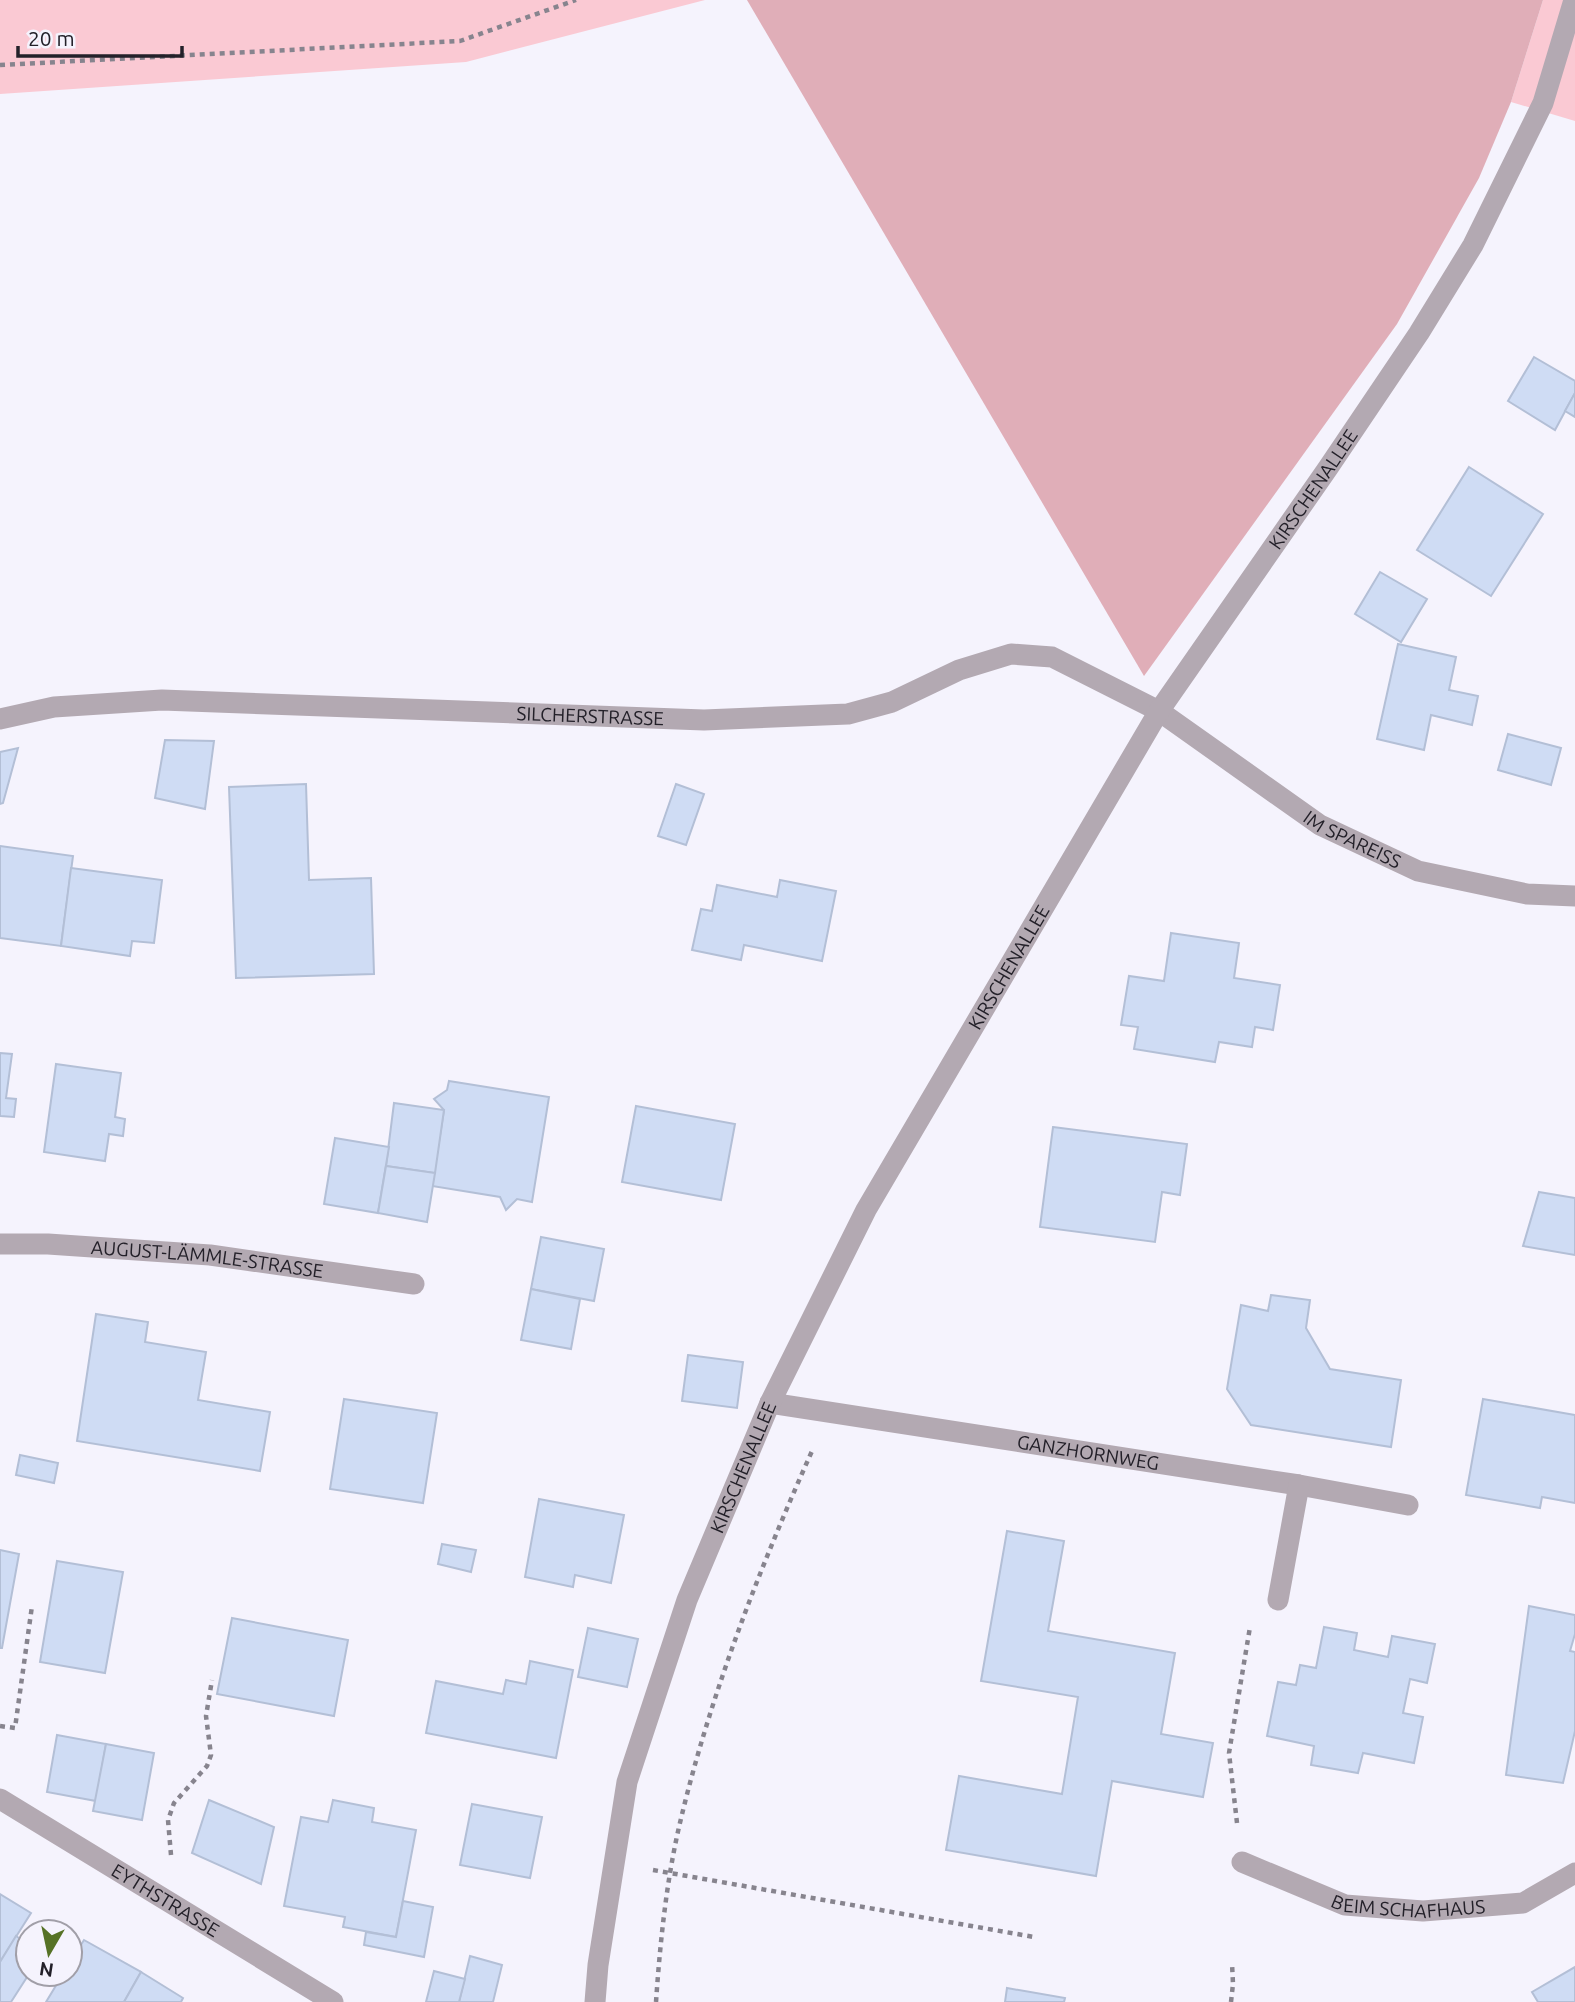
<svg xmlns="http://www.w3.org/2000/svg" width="1575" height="2002" viewBox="0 0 1575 2002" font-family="Ubuntu,sans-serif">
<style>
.green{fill:#fac9d3}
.forest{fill:#e0aeb8}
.building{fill:#cfdcf4;stroke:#b3bfd6;stroke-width:2}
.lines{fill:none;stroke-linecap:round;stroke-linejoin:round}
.path{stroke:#87848e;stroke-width:4.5;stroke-dasharray:5 5;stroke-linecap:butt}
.minor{stroke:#b3a9b2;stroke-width:21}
.labels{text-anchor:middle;stroke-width:5;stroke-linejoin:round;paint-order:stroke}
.street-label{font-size:19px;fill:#232029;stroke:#f5f3fd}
</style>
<rect width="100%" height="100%" fill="#f5f3fd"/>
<!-- green -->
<g class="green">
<polygon points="0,0 705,0 466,62 0,94"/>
<polygon points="1543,0 1575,0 1575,121 1511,102"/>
</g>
<!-- forest -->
<polygon class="forest" points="747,0 1543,0 1511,102 1479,178 1397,324 1144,676"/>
<!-- building -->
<g class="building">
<polygon points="1534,357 1575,381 1575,393 1555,430 1508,401"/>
<polygon points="1575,393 1575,417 1565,411"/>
<polygon points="1469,467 1543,514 1491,596 1417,550"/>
<polygon points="1380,572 1427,599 1401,642 1355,614"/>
<polygon points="1398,644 1456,657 1449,690 1478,696 1472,725 1431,715 1424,750 1377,739"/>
<polygon points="1508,734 1561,748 1551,785 1498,770"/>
<polygon points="165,740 214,741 205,809 155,798"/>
<polygon points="18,748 3,803 0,804 0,752"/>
<polygon points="306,784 309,880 371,878 374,974 236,978 229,787"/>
<polygon points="676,784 704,794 686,845 658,836"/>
<polygon points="0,846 73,856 61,946 0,938"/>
<polygon points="71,868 162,880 154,943 132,941 130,956 61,946"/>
<polygon points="780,880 836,891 822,961 744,945 741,960 692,950 701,909 712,911 717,885 777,897"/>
<polygon points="1171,933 1239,943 1234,978 1280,985 1273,1030 1255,1027 1252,1047 1219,1042 1215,1062 1134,1049 1138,1027 1121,1025 1129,976 1164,981"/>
<polygon points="0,1053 12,1054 6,1098 16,1099 14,1117 0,1116"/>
<polygon points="56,1064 121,1073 115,1117 125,1119 123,1136 109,1134 105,1161 44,1152"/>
<polygon points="449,1081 549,1097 532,1202 517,1199 506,1210 500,1197 432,1186 444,1110 434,1099 447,1090"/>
<polygon points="394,1103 444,1110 435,1173 386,1166"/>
<polygon points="636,1106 735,1124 721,1200 622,1182"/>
<polygon points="1053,1127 1187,1144 1180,1195 1162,1192 1155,1242 1040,1227"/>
<polygon points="335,1138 389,1147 378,1213 324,1204"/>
<polygon points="386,1166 435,1173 427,1222 378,1213"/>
<polygon points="1539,1192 1575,1198 1575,1255 1523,1246"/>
<polygon points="541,1237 604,1249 594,1301 531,1289"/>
<polygon points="531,1289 580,1299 571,1349 521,1340"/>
<polygon points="1271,1295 1310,1300 1306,1328 1330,1369 1401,1380 1391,1447 1251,1425 1227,1389 1241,1305 1268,1311"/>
<polygon points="96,1314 148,1322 145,1342 206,1352 198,1400 270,1412 260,1471 77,1441"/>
<polygon points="688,1355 743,1362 737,1408 682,1401"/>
<polygon points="344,1399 437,1413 423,1503 330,1489"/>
<polygon points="1483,1399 1575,1415 1575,1503 1542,1497 1540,1508 1466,1495"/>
<polygon points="20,1455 58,1463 54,1483 16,1475"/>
<polygon points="539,1499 624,1515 611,1583 575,1575 573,1587 525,1577"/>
<polygon points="1007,1531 1064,1541 1048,1631 1175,1653 1161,1734 1213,1743 1203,1797 1112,1781 1096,1876 946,1850 959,1776 1062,1794 1078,1697 981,1681"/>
<polygon points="442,1544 476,1550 471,1572 438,1564"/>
<polygon points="0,1550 19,1554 2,1648 0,1648"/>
<polygon points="57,1561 123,1572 105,1673 40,1662"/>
<polygon points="1529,1606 1575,1615 1575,1634 1570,1651 1575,1652 1575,1731 1563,1783 1506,1775"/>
<polygon points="232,1618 348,1640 334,1716 217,1694"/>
<polygon points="1324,1627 1357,1633 1354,1650 1388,1657 1392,1636 1435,1644 1427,1683 1410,1679 1403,1713 1423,1717 1414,1763 1363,1753 1358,1773 1311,1765 1314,1746 1267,1736 1278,1682 1296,1685 1300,1665 1316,1668"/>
<polygon points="588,1628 638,1639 627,1687 578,1677"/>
<polygon points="530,1661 573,1670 556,1758 426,1733 436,1681 503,1694 506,1680 526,1684"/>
<polygon points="57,1735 106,1744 96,1801 47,1792"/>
<polygon points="106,1744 154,1753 142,1820 93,1811"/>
<polygon points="209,1800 274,1827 261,1884 192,1853"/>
<polygon points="333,1800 374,1808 372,1822 416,1830 396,1937 343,1927 345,1917 284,1906 301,1817 328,1822"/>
<polygon points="472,1804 542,1817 530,1878 460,1865"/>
<polygon points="0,1894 31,1913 0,1962"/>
<polygon points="403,1901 433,1907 424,1957 364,1945 366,1932 396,1937"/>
<polygon points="16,1936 28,1944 29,1974 11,2002 0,2002 0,1962"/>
<polygon points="84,1940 141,1972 124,2002 46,2002 63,1974 70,1974 70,1962"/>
<polygon points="470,1956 502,1965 493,2002 459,2002"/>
<polygon points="1575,1967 1575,2002 1538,2002 1532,1992"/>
<polygon points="434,1971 465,1979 459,2002 426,2002"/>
<polygon points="141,1972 183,1998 181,2002 124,2002"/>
<polygon points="1007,1988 1065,1998 1064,2002 1005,2002"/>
</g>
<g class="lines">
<!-- path -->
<g class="path">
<polyline points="0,65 460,41 576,0"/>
<polyline points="0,1726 15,1728 32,1606"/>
<polyline points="1237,1823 1229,1753 1250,1627"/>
<polyline points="171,1855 168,1820 174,1803 207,1766 211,1755 206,1716 212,1680"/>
<polyline points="653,1870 1034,1937"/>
<path d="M656,2002C660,1944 666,1884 679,1827C709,1698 758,1572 812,1451"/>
<polyline points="1231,2002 1233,1984 1232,1963"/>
</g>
<!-- minor -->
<g class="minor">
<path id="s1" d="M0,719L54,707L162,700L704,720L848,714L892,702L959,670L1011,654L1052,657L1159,711L1320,825L1418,871L1527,894L1575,896"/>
<path id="s2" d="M0,1244H48L210,1255L414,1284"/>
<path id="s3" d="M770,1403L1299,1485L1408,1505"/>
<polyline points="1278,1600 1299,1485"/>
<path id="s4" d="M0,1799L333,2002"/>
<path id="s5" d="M1242,1862L1345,1905L1423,1911L1523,1903L1575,1873"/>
<path id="s6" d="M595,2002L598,1965L627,1782L687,1600L770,1403L866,1210L1159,711L1328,468L1419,333L1473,245L1543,103L1574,0"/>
</g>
</g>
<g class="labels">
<!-- street labels -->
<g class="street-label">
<text dy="7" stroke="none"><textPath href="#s6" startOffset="1692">KIRSCHENALLEE</textPath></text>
<text dy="7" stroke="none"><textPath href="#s1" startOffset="592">SILCHERSTRASSE</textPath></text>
<text dy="7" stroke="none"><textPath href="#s1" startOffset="1418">IM SPAREISS</textPath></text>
<text dy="7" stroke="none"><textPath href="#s6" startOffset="1125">KIRSCHENALLEE</textPath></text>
<text dy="7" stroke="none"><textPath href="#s2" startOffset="208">AUGUST-LÄMMLE-STRASSE</textPath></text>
<text dy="7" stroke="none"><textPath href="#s3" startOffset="322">GANZHORNWEG</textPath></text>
<text dy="7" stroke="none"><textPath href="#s6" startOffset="558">KIRSCHENALLEE</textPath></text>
<text dy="7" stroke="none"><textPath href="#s4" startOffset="194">EYTHSTRASSE</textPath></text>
<text dy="7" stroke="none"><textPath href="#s5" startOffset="175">BEIM SCHAFHAUS</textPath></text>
</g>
</g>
<!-- north arrow -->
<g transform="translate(49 1953) rotate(189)"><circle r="33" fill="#f5f3fd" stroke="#a19fa8" stroke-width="2"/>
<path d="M0-5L12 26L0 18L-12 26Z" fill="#567226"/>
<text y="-10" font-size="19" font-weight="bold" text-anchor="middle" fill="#232029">N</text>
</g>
<!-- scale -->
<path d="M18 46v10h164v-10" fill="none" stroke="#232029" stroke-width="3.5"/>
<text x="28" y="46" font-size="21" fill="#232029" stroke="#f5f3fd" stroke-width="5" paint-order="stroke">20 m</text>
</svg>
